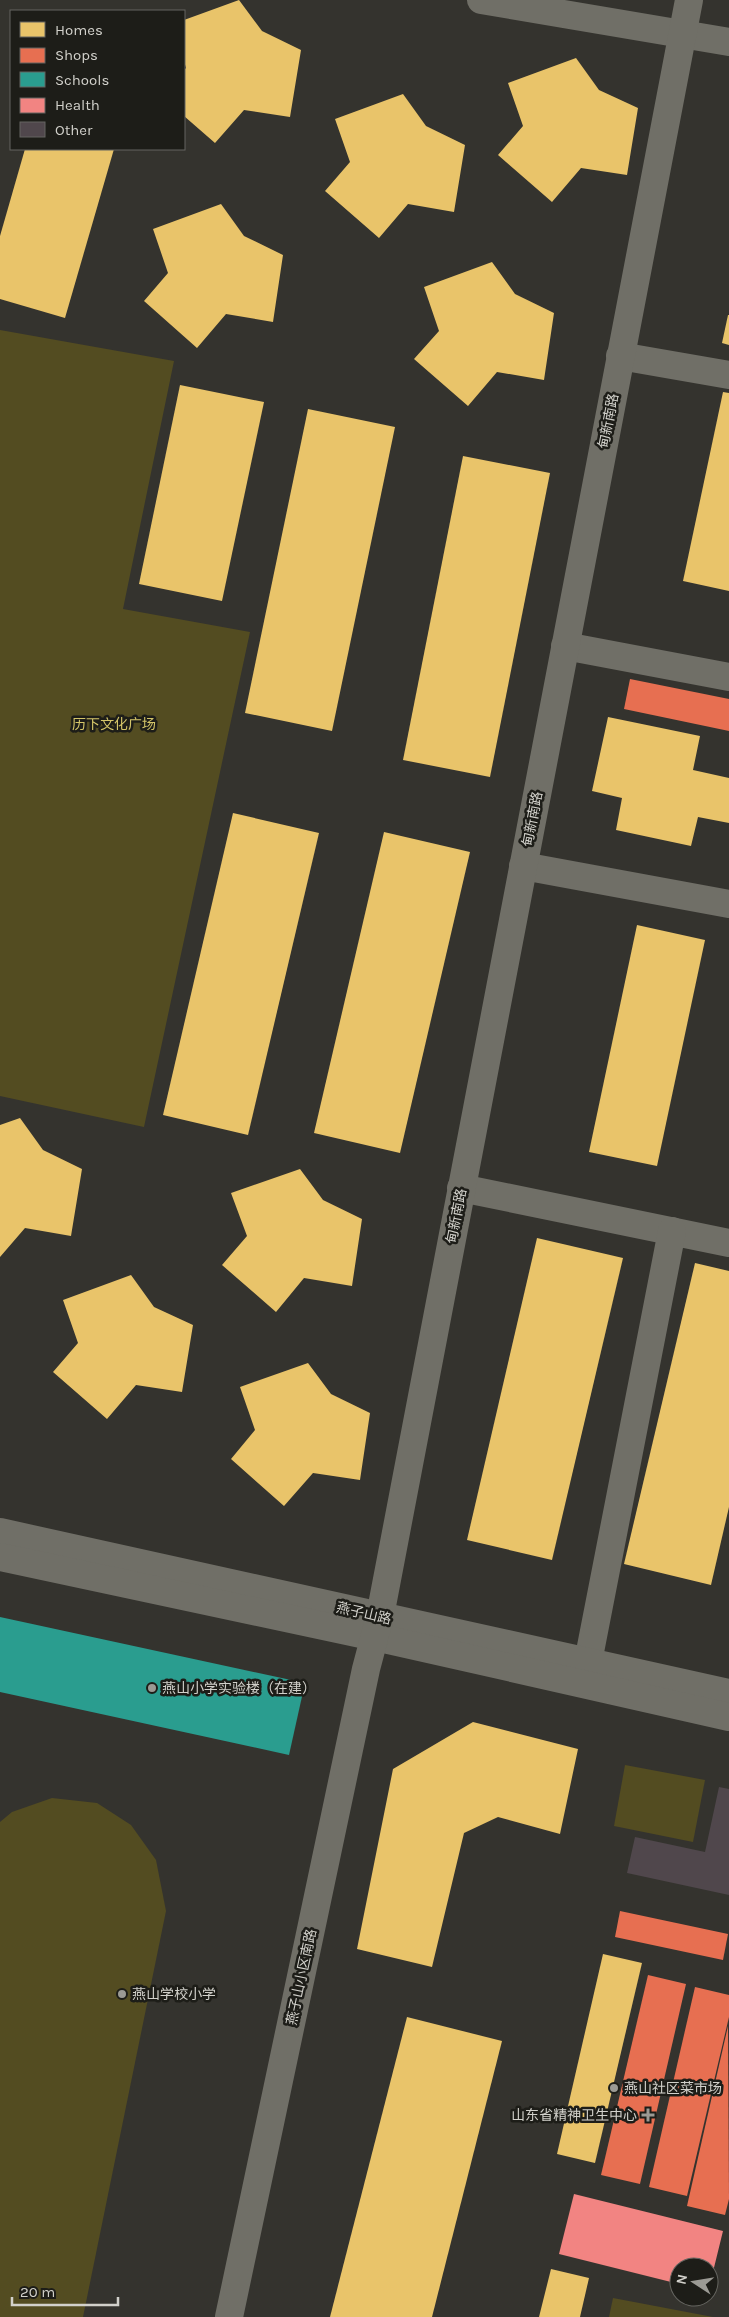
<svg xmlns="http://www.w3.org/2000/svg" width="729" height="2317" viewBox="0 0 729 2317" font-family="Karla,'Noto Sans SC',sans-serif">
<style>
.green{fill:#534c21}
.homes{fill:#e9c46a}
.shops{fill:#e76f51}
.schools{fill:#2a9d8f}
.health{fill:#f28482}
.building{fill:#50474c}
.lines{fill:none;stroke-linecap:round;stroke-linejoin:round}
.minor{stroke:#706f67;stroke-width:28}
.tertiary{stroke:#706f67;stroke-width:28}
.poi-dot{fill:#9b9a94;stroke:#1d1d18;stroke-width:2}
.labels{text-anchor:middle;stroke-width:5;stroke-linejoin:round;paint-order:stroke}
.street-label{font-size:14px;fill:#d2d1cb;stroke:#1d1d18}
.park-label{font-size:14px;fill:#d5c669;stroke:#1d1d18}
.poi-label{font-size:14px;fill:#d2d1cb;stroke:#1d1d18;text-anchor:start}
</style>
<rect width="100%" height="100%" fill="#34332e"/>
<!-- green -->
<g class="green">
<polygon points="0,330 174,361 123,609 250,632 144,1127 0,1096"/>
<polygon points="625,1765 705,1780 693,1842 614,1826"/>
<polygon points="52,1798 97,1803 131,1825 156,1860 166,1911 83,2317 0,2317 0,1822 12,1812"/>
<polygon points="613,2298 713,2317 609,2317"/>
</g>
<!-- homes -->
<g class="homes">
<polygon points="239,0 262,31 301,50 290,117 244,110 215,143 184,116 184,70 186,68 184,61 184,20"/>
<polygon points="576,58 599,90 638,108 627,175 581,168 552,202 498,155 523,126 508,83"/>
<polygon points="403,94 426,126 465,145 454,212 408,204 379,238 325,191 350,162 335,119"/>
<polygon points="25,149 114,149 65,318 0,299 0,236"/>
<polygon points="221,204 244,236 283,255 273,322 226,314 197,348 144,301 168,273 153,229"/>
<polygon points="492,262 515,294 554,313 544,380 497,372 468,406 414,359 439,331 424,287"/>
<polygon points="728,315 729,315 729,345 722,343"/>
<polygon points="180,385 264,402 222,601 139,584"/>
<polygon points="723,392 729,393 729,591 683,581"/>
<polygon points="308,409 395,427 332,731 245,713"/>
<polygon points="463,456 550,473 490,777 403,760"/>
<polygon points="608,717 700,736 693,770 729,778 729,823 698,817 691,846 616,830 622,798 592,791"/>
<polygon points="233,813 319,833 248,1135 163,1115"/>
<polygon points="384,832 470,852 400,1153 314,1133"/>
<polygon points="637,925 705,940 657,1166 589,1152"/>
<polygon points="20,1118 43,1150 82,1169 71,1236 25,1228 0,1257 0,1125"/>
<polygon points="300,1169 323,1200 362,1219 352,1286 304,1278 276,1312 222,1265 247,1236 231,1193"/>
<polygon points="537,1238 623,1258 552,1560 467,1540"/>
<polygon points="695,1263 729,1271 729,1507 711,1585 624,1564"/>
<polygon points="131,1275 154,1307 193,1325 182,1392 136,1385 107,1419 53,1372 78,1343 63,1300"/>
<polygon points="308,1363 331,1394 370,1413 360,1480 313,1473 284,1506 231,1459 255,1430 240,1387"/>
<polygon points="473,1722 578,1749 560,1834 498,1817 464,1833 432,1967 357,1949 393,1769"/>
<polygon points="603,1954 642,1963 595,2163 557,2154"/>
<polygon points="407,2017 502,2041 432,2317 330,2317"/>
<polygon points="551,2269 589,2278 580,2317 539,2317"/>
</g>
<!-- shops -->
<g class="shops">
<polygon points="630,679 729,699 729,731 624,709"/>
<polygon points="620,1911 728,1934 723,1960 615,1937"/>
<polygon points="648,1975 686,1984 640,2184 601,2175"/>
<polygon points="695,1987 729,1995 729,2017 687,2196 649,2187"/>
<polygon points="728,2026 729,2199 725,2215 687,2206"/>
</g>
<!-- schools -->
<polygon class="schools" points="0,1617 305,1683 289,1755 0,1692"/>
<!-- health -->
<polygon class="health" points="574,2194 723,2231 710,2284 709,2267 679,2267 679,2284 559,2254"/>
<!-- building -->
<polygon class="building" points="719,1787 729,1789 729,1895 627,1873 635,1837 705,1852"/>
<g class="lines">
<!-- minor -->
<g class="minor">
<polyline points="481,0 729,42"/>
<polyline points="620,356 729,375"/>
<polyline points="565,646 729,677"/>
<polyline points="523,866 729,904"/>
<polyline points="461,1188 729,1243"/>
<polyline points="588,1662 672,1231"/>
</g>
<!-- tertiary -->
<g class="tertiary">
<polyline points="0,1532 729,1693"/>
<polyline points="0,1557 375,1637 729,1717"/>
<polyline points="229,2317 366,1669 380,1616 689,0"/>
</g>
</g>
<!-- markers -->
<g class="poi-dot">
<circle cx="152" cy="1688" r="5"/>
<circle cx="122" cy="1994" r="5"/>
<circle cx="614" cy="2088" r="5"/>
<path d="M645.5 2107.5h5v5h5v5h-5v5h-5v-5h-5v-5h5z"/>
</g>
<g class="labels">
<!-- street labels -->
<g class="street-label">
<text transform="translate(608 421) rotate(-79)" y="5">甸新南路</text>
<text transform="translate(532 819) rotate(-79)" y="5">甸新南路</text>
<text transform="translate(456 1216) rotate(-79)" y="5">甸新南路</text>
<text transform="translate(364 1613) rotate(13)" y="5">燕子山路</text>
<text transform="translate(301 1977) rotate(-78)" y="5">燕子山小区南路</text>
</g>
<!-- park labels -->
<g class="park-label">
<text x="114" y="729">历下文化广场</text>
</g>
<!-- poi labels -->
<g class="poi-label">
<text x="162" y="1693">燕山小学实验楼（在建）</text>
<text x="132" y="1999">燕山学校小学</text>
<text x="624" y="2093">燕山社区菜市场</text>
<text x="637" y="2120" text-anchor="end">山东省精神卫生中心</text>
</g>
</g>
<!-- legend -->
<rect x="10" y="10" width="175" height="140" fill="#1d1d18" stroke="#656560"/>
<rect x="20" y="22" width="25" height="15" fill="#e9c46a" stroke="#656560"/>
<text x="55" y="35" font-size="15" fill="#d2d1cb">Homes</text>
<rect x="20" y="48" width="25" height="15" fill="#e76f51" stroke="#656560"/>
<text x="55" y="60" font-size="15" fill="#d2d1cb">Shops</text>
<rect x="20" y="72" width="25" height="15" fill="#2a9d8f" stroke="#656560"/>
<text x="55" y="85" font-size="15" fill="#d2d1cb">Schools</text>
<rect x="20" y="98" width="25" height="15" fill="#f28482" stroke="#656560"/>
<text x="55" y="110" font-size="15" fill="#d2d1cb">Health</text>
<rect x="20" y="122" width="25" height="15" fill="#50474c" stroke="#656560"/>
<text x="55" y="135" font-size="15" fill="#d2d1cb">Other</text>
<!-- north arrow -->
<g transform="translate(694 2282) rotate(282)"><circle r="24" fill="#1d1d18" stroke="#656560"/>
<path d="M0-4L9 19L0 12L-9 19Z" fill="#9b9a94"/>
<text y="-8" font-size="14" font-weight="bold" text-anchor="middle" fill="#d2d1cb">N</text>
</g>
<!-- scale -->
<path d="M12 2297v8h106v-8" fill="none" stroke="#d2d1cb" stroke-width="2.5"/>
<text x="20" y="2297" font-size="15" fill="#d2d1cb" stroke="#1d1d18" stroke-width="4" paint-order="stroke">20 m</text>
</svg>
